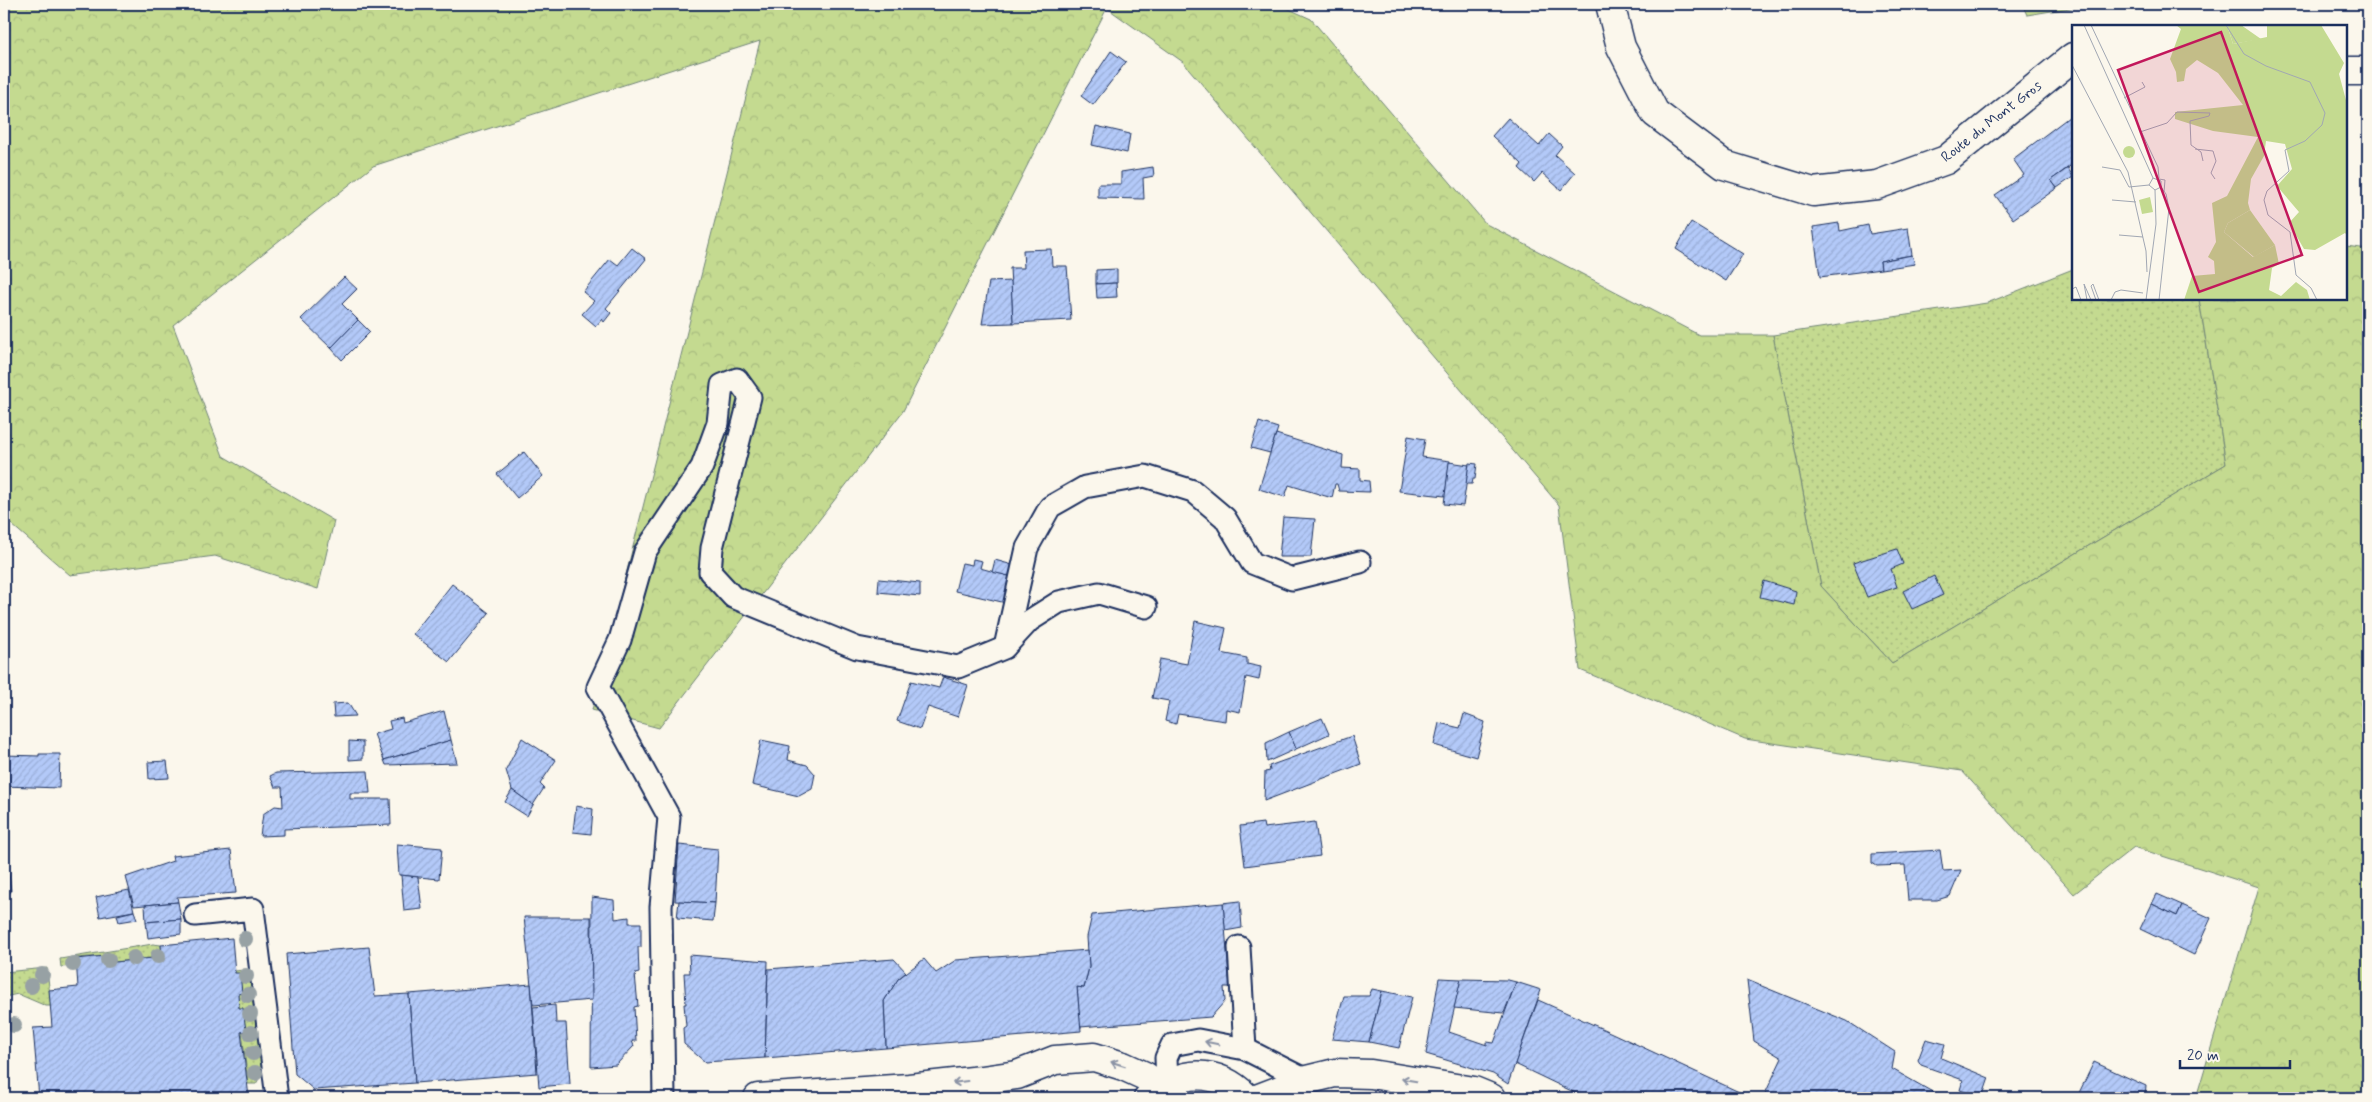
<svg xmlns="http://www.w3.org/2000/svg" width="2372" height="1102" viewBox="0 0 2372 1102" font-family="Mynerve,sans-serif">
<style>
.grass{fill:url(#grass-dots);stroke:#708477}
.forest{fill:url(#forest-crowns);stroke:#708477}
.building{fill:url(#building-hatch);stroke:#1b2f5e}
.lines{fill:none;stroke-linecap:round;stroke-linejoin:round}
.lane-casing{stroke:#1b2f5e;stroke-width:25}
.street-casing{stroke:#1b2f5e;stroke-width:31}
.primary-casing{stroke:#1b2f5e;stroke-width:31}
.lane{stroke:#fbf7ec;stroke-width:21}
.street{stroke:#fbf7ec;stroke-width:28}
.primary{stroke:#fbf7ec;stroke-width:28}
.tree{fill:#97a1a4}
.oneway{stroke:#8b93a5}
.labels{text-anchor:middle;stroke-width:4;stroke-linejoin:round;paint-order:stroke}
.street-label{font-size:15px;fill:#1b2f5e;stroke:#fbf7ec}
.inset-road{fill:none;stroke:#a1a7b3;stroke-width:1}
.view{fill:#c2185b;fill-opacity:0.15;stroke:#c2185b;stroke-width:2.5}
.inset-edge{fill:none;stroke:#1b2f5e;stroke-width:2.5}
</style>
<defs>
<pattern id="grass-dots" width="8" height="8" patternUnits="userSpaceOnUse" patternTransform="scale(1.25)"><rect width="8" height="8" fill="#c4da90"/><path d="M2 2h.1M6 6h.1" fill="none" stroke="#a8bb7f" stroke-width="1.8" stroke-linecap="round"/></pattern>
<pattern id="forest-crowns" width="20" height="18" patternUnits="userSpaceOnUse" patternTransform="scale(1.25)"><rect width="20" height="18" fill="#c4da90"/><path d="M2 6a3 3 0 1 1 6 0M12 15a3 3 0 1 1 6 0" fill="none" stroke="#a8bb7f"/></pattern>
<pattern id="building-hatch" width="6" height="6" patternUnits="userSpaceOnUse" patternTransform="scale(1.25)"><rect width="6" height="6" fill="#b3c9f8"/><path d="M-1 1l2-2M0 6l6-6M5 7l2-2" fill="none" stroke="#99add7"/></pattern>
</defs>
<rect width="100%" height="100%" fill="#fbf7ec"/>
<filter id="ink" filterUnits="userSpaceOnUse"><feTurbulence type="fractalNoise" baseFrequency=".02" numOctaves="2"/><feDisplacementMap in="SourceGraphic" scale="10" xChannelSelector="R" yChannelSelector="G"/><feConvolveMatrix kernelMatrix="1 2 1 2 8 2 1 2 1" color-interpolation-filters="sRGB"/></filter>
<g filter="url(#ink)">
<!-- grass -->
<g class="grass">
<polygon points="2073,269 2073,299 2199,299 2226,464 1892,663 1821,586 1773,335 1987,303"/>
<polygon points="153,944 161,945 162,957 106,963 105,956 76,958 76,966 61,967 60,959"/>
<polygon points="47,968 51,1006 46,1006 18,994 4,997 4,972"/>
<polygon points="251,969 262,1073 256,1084 248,1084 235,971"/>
</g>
<!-- forest -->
<g class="forest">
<polygon points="4,4 1278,4 1311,19 1486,224 1699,335 1773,335 1821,586 1892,663 2226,464 2199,299 2346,299 2346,246 2368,249 2368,1098 2196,1098 2259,887 2134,847 2074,894 1962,771 1745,739 1580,670 1559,505 1183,62 1107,8 903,411 659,728 592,710 760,41 373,166 173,325 223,456 334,521 318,589 215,556 70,575 4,518"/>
<polygon points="2022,4 2094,4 2027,15"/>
</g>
<!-- building -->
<g class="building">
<polygon points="1111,51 1126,62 1093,105 1081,96"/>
<polygon points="2069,117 2073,122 2073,164 2051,180 2057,188 2013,219 1995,195 2024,175 2013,159"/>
<polygon points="1508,118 1539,146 1549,134 1562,146 1555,155 1575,173 1561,190 1542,173 1534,182 1519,168 1522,164 1492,136"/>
<polygon points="1096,126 1130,134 1127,153 1092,145"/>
<polygon points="1153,167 1154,176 1143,178 1144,199 1098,198 1098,184 1121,184 1121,172"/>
<polygon points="2068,168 2073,177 2057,188 2051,180"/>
<polygon points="1691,222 1743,254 1726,281 1676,249"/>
<polygon points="1839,223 1840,231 1868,225 1870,234 1908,228 1912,255 1880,261 1881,269 1820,277 1813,227"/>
<polygon points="632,248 646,259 606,308 611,313 604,322 602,319 596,326 582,314 594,301 583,292 610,259 618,265"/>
<polygon points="1051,249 1052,266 1067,266 1071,320 1013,323 1010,268 1024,268 1023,250"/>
<polygon points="1912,255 1915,264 1881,269 1880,261"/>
<polygon points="1117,269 1117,283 1096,284 1096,270"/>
<polygon points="344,277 357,289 342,304 358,320 331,348 301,319"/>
<polygon points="1011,281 1013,323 982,324 989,282"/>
<polygon points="1116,283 1117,297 1097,298 1096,284"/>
<polygon points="358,320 370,332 342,360 331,348"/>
<polygon points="1259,422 1278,428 1270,453 1251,448"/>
<polygon points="1276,434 1343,455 1342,468 1360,469 1360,480 1369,481 1370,492 1339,491 1337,484 1335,484 1332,498 1289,485 1285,497 1259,489"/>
<polygon points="1408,436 1425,439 1422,457 1450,461 1445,496 1399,491"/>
<polygon points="524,452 543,476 517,498 497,474"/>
<polygon points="1449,462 1469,465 1463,506 1444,504"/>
<polygon points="1469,463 1477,464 1475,479 1473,479 1472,484 1466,484"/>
<polygon points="1283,517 1315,519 1311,557 1279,557"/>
<polygon points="1897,549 1903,564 1891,569 1897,587 1867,597 1853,563"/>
<polygon points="973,559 982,561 980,568 1013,577 1006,603 955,591 962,563 972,565"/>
<polygon points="995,560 1016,566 1013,577 992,572"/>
<polygon points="1934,576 1943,595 1912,609 1903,591"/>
<polygon points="879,579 920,583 920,596 878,592"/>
<polygon points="1764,581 1796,591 1794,605 1760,597"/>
<polygon points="452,584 489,613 449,662 413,634"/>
<polygon points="1195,621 1226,628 1221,653 1247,658 1247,664 1261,667 1259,680 1246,677 1240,712 1226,709 1225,721 1178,714 1176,724 1165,721 1169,701 1152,698 1160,659 1187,664"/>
<polygon points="943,677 968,685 958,717 928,707 920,729 897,721 911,681 939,688"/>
<polygon points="348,703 356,716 334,717 333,704"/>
<polygon points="444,711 451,740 384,760 374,734 391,729 389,721 402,718 403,723"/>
<polygon points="1464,714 1485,722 1476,757 1434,745 1439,723 1460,728"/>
<polygon points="1322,718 1329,734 1296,749 1289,732"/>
<polygon points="1289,732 1296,749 1267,762 1266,743"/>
<polygon points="1352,736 1361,764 1264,801 1265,772 1270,771 1269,766"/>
<polygon points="522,738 556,760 540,784 544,788 533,805 512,790 506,770"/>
<polygon points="451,740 457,763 386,765 384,760"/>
<polygon points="761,740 790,746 788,760 807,765 815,774 812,789 799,796 752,785"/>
<polygon points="349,741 363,742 363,759 349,760"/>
<polygon points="39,754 60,754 59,788 4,786 4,755 39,756"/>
<polygon points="167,761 169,778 149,779 148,762"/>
<polygon points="368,771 370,793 350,793 350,799 390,799 391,825 284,829 284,835 260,836 263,814 275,806 283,807 282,787 275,787 270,776 276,773"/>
<polygon points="512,790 533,805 527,816 505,802"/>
<polygon points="576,806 593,809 591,834 573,832"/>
<polygon points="1315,822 1320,856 1245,866 1240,826 1263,823 1264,828"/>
<polygon points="4,844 6,844 11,892 4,893"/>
<polygon points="397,844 442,848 439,879 399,875"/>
<polygon points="679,845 718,849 715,903 675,901"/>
<polygon points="231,850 236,893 177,897 178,902 134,906 126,877 173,861 172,856"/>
<polygon points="1940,850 1943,871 1961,870 1950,896 1937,900 1908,900 1905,865 1877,866 1872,863 1872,854"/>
<polygon points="401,875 418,877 422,909 404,911"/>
<polygon points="129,890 134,911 100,917 96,897"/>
<polygon points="2157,894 2182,905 2177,916 2152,904"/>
<polygon points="592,897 614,900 615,919 629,917 629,923 641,923 641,947 638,947 639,973 635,974 638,1006 634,1007 636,1041 632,1041 634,1046 616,1065 591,1067"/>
<polygon points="679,901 715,903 713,921 677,918"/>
<polygon points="1240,901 1242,928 1225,931 1223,903"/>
<polygon points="178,902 181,919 146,922 145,905"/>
<polygon points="1223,903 1230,987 1224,987 1225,1001 1211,1017 1080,1027 1077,987 1084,988 1089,967 1087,937 1092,915"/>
<polygon points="2152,904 2177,916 2182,905 2211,918 2194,955 2140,929"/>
<polygon points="134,911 137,919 119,922 117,915"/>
<polygon points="524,917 591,917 592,1000 533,1005"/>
<polygon points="181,919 181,934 148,938 146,922"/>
<polygon points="232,938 235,973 240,973 242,993 238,994 239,1008 243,1008 246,1031 241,1032 249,1097 39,1098 33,1028 52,1027 49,990 78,987 76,959 105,956 106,963 162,957 161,945"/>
<polygon points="369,947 375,996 409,994 415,1083 314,1090 295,1074 286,954"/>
<polygon points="1088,950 1089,967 1084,988 1077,987 1081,1031 886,1048 884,1001 898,979 924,959 936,973 956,960"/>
<polygon points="689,955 768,961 765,1058 705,1062 684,1044 683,1028 686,1026 684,1004 686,1004 684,973 690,973"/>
<polygon points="894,959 906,972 898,979 884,1001 886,1048 765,1058 768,969"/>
<polygon points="1439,978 1461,979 1449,1032 1487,1045 1487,1042 1494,1043 1516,982 1541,990 1508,1084 1493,1074 1426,1054"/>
<polygon points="1461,979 1508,980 1516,982 1504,1013 1454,1008"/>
<polygon points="1747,980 1847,1021 1895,1052 1892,1069 1943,1098 1763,1098 1782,1058 1754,1041"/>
<polygon points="531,984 537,1073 415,1083 409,994"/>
<polygon points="1372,989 1382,991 1369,1042 1332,1039 1344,996 1369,996"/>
<polygon points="1382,991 1412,997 1399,1048 1369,1042"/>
<polygon points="1538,1000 1612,1033 1752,1098 1586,1098 1515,1064"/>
<polygon points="555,1005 556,1023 566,1023 570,1084 539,1087 533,1007"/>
<polygon points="1926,1039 1945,1044 1941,1058 1989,1078 1982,1098 1960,1090 1963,1080 1921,1065 1918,1060"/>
<polygon points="2094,1062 2146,1086 2145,1098 2077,1097"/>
</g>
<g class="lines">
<!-- lane casing -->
<g class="lane-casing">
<g id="lane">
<polyline points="1005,647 1027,548 1050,507 1085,487 1145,476 1193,491 1225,518 1252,563 1292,579 1360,562"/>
<polyline points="195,915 253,909 277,1098"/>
<polyline points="1239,947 1245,1049"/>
<polyline points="1167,1084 1166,1058 1172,1045 1198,1040 1245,1049 1306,1080"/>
<polyline points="664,1098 661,907 669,817 598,687 620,640 645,552 702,467 718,423 722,385 737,379 750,397 712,548 710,572 733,597 857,648 958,667 1004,648 1029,621 1059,602 1099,593 1146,607"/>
</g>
</g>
<!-- street casing -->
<g class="street-casing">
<g id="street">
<polyline points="1610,4 1621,47 1655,113 1724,165 1813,192 1877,185 1946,160 2073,57"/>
<polyline points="2346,71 2368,71"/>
<polyline points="758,1098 909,1088 982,1080 1017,1075 1055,1060 1094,1057 1123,1066 1145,1076 1160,1087"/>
<polyline points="1259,1098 1306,1080 1335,1073 1371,1074 1474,1091 1491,1098"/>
</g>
</g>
<!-- primary casing -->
<g class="primary-casing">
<path id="primary" d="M1148,1098C1180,1069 1216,1067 1247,1098"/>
</g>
<!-- lane -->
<use href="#lane" class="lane"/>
<!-- street -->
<use href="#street" class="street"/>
<!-- primary -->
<use href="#primary" class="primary"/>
</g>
<!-- trees -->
<g class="tree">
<circle cx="245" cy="939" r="8"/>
<circle cx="158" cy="956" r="8"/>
<circle cx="134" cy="958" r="8"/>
<circle cx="108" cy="960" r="8"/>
<circle cx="73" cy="964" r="8"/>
<circle cx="42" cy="975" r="8"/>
<circle cx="246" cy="976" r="8"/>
<circle cx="31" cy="986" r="8"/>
<circle cx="248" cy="995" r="8"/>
<circle cx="250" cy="1014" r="8"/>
<circle cx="14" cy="1025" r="8"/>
<circle cx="251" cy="1033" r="8"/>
<circle cx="253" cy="1053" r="8"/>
<circle cx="255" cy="1073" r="8"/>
</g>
<!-- one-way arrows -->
<defs><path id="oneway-shaft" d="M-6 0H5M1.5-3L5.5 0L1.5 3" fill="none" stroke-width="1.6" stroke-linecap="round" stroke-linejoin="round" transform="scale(1.25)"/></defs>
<g class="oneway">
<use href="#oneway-shaft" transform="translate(1212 1043) rotate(-169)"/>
<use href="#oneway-shaft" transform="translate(1118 1064) rotate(-162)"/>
<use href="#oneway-shaft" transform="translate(1409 1080) rotate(-171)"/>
<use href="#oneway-shaft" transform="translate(960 1082) rotate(173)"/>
</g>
</g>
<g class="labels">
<!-- street labels -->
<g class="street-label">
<text transform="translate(1991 121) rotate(-38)" y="5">Route du Mont Gros</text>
</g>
</g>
<!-- overview -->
<g transform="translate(2072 25)">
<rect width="275" height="275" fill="#fbf7ec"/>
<path d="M155,0H169L189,14L161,19ZM178,185L203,220L182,232L152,207L156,198Z" fill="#c4da90"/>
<path d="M104,0H155L161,19L195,12V0H249L272,38L267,49L275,79V210L273,208L243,225L232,224L217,198L227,187L205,161L220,144L213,119L194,116L192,131L179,154L176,178L178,185L156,198L152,207L181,232L203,220L207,239L200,243L197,265L209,271L224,257L235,265L238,275H112L120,251L143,249L142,236L136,232L144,217L140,178L155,171L186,112L141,106L103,94V87L171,80L146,48L125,35L114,44L112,56L105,57L104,47L98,34L109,4Z" fill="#c4da90"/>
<path d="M51 127a6 6 0 1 1 12 0a6 6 0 1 1-12 0Z" fill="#c4da90"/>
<path d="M78,172L81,187L70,189L67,175Z" fill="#c4da90"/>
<path class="inset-road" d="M12,0L81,153M19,0L86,142L87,153M154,0L172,29L194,41L238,57L253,88L250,100L233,116L213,125L217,146L195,166L192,175L196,190L218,207L224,250L239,263L245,275M0,40L56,147L74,226L75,247M52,73L73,62L70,57M68,107L95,98L105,87L138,88L137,91L118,96L119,120L129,127L131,136M123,124L141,126L144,136L139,148L143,154M30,142L48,145L57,162L77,160M81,153L89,156V162L83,165M81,153L77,160L83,165M87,154L93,155L92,167M40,175L64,177M47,210L71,212M0,264L4,262L9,275M15,275L12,259L19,275M24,275L19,261L21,259L27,275M39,275L43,267L49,265L71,268M74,275L84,199L83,165M87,275L97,183L94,169L89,162"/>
<path class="view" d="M149,7L230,230L127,267L46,45Z"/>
<rect width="275" height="275" class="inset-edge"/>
</g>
<!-- margin -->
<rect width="2372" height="1102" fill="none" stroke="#fbf7ec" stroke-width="20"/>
<rect x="10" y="10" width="2352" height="1082" fill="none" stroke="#1b2f5e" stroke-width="2" filter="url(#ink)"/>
<!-- scale -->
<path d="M2180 1060v8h110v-8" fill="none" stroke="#1b2f5e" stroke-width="2.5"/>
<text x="2187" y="1060" font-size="15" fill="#1b2f5e" stroke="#fbf7ec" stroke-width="4" paint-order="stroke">20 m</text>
</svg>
